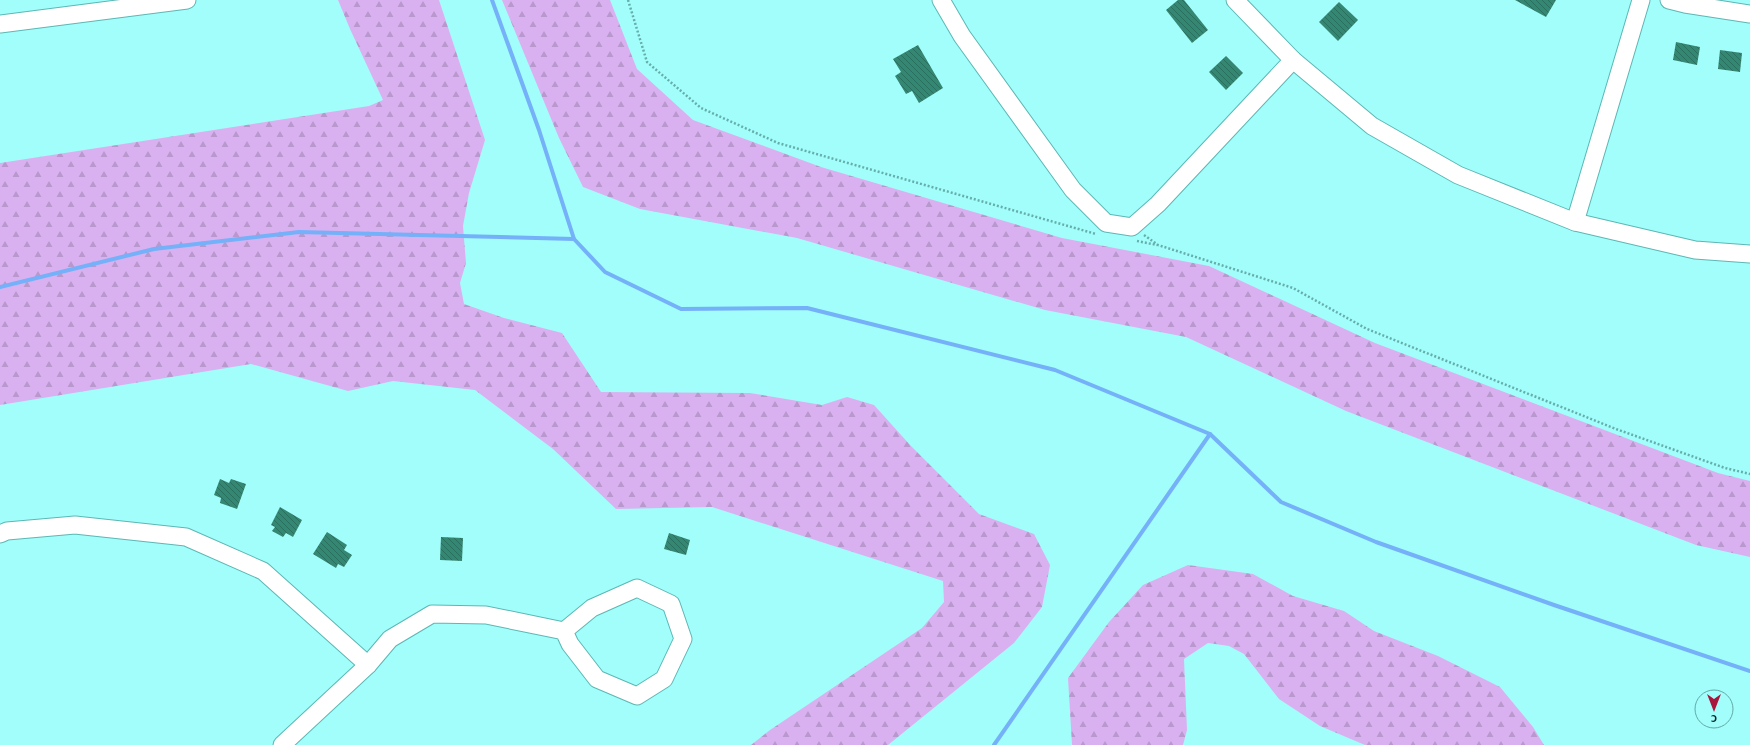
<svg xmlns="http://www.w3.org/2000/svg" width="1750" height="745" viewBox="0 0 1750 745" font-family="'Alegreya Sans',sans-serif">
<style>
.forest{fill:url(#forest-firs)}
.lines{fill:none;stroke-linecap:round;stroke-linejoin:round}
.stream{stroke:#75b1f9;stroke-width:4}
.building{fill:url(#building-back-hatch)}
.minor-casing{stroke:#5cb7b5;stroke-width:19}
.path{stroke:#65aeac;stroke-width:2.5;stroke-dasharray:2 2;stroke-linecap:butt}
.minor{stroke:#fff;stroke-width:17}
</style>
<defs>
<pattern id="forest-firs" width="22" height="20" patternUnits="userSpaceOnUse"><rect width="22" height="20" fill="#dab1f0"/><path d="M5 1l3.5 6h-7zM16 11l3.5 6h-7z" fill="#b998ce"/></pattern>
<pattern id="building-back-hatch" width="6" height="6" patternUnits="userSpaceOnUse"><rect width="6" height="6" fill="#348772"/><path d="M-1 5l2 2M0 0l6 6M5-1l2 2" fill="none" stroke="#2a6e5e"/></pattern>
</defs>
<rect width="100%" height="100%" fill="#a2fefb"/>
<!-- forest -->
<g class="forest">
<polygon points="338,0 439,0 485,140 469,193 463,226 466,263 460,283 464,304 504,318 562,333 601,392 750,393 822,405 847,397 874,405 911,446 979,514 1034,534 1050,565 1042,607 1014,643 888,745 751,745 770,730 922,628 944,602 943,581 712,507 616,509 553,449 475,390 393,381 348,391 251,364 0,405 0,163 369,106 383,100 350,29"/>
<polygon points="502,0 610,0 637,69 693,120 821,167 1062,238 1209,266 1375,343 1718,473 1750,481 1750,557 1696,545 1346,411 1186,337 1045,310 797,238 640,209 583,187 559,138"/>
<polygon points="1188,565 1253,574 1293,596 1344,611 1374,631 1438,656 1500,687 1533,727 1544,745 1365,745 1320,726 1279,699 1244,654 1229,646 1208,643 1184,659 1187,730 1183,745 1072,745 1068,678 1109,622 1143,585"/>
</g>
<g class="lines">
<!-- stream -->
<g class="stream">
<polyline points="492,0 539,130 574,239"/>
<polyline points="0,287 154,249 299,232 574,239 605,272 681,309 807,308 1055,370 1210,434 1281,502 1376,542 1554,605 1750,671"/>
<polyline points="994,745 1210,434"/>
</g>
</g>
<!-- building -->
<g class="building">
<polygon points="1178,0 1184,0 1208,30 1192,43 1166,10"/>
<polygon points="1515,0 1556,0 1546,17"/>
<polygon points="1339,2 1358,20 1338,41 1319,22"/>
<polygon points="1676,42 1700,47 1697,65 1673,60"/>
<polygon points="918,45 943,88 919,103 912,91 906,94 895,76 901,72 893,59"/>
<polygon points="1720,50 1742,53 1740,72 1718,69"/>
<polygon points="1226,56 1243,73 1226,90 1209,72"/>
<polygon points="220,479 229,483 231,479 246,484 237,509 220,503 221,498 214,495"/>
<polygon points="280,507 302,520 293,537 286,533 283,537 272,531 275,527 271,525"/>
<polygon points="327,532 347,545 344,550 352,555 344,567 338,564 336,568 313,554"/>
<polygon points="669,533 690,540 686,555 664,549"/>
<polygon points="441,537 463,538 462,561 440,560"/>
</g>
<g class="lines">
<!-- minor casing -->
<g class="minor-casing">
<g id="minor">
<polyline points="941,0 962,36 1073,190 1106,223 1132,227 1158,204 1293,60"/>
<polyline points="1235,0 1293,60 1372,126 1458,175 1575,222 1695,250 1750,254"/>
<polyline points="1669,0 1685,4 1750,14"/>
<polyline points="0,24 187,0"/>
<polyline points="1575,222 1641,0"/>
<polyline points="0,534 7,531 75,525 186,537 263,571 368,665"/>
<polyline points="282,745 368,665 390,639 432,614 486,615 564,631 570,644 597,679 637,696 664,679 683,639 671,604 637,588 592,608 564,631"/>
</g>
</g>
<!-- path -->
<g class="path">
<polyline points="628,0 647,62 701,108 778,143 1096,234"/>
<polyline points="1144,235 1158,245 1293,288 1367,329 1616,429 1725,468 1750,474"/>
<polyline points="1137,241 1157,245"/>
</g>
<!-- minor -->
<use href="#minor" class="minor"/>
</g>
<!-- north arrow -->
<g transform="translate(1714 709) rotate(180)"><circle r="19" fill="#a2fefb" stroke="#61a9a7"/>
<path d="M0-3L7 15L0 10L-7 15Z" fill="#aa153e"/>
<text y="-6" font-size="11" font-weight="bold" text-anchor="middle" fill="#002929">С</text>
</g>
</svg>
